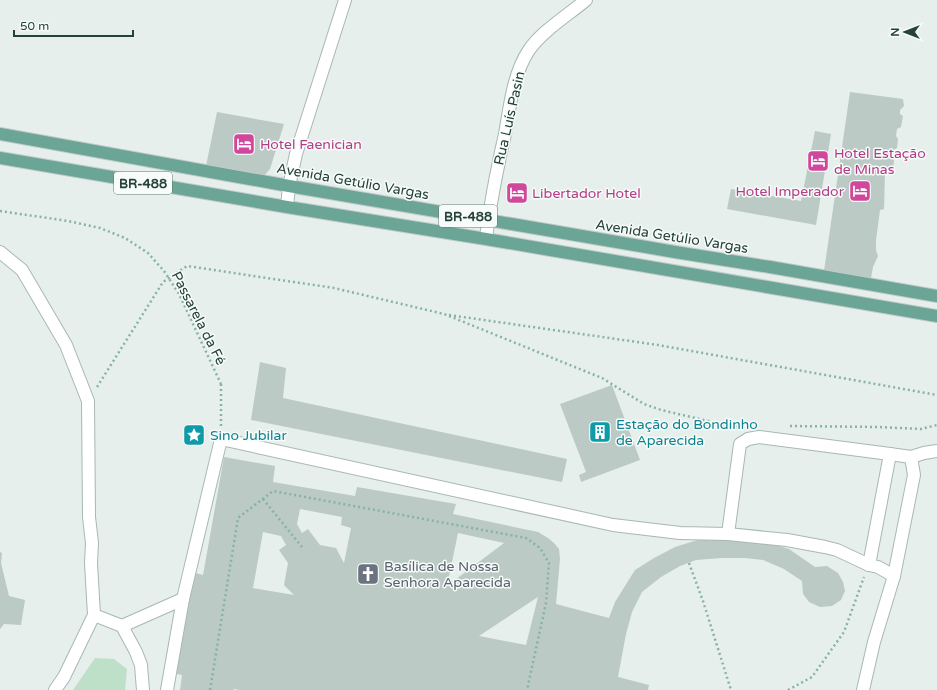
<svg xmlns="http://www.w3.org/2000/svg" width="937" height="690" viewBox="0 0 937 690" font-family="'Varela Round',sans-serif">
<style>
.green{fill:#bfe0c8}
.building{fill:#bbcac4;fill-rule:evenodd}
.lines{fill:none;stroke-linecap:round;stroke-linejoin:round}
.minor-casing{stroke:#a8b8b2;stroke-width:14}
.major-casing{stroke:#c2cac8;stroke-width:14}
.path{stroke:#86b3a5;stroke-width:2.5;stroke-dasharray:2 3;stroke-linecap:butt}
.minor{stroke:#fff;stroke-width:12}
.major{stroke:#6aa596;stroke-width:12}
.path-bridge{stroke:#86b3a5;stroke-width:2.5;stroke-dasharray:2 3;stroke-linecap:butt}
.labels{text-anchor:middle;stroke-width:3;stroke-linejoin:round;paint-order:stroke}
.shield{fill:#f7fbf9;stroke:#637a73;stroke-width:1}
.shield-label{font-size:13px;font-weight:bold;fill:#24423a}
.street-label{font-size:14px;fill:#24423a;stroke:#f7fbf9}
.hotel-label{font-size:14px;fill:#b23c85;stroke:#f7fbf9;text-anchor:start}
.culture-label{font-size:14px;fill:#0d838f;stroke:#f7fbf9;text-anchor:start}
.worship-label{font-size:14px;fill:#5b616d;stroke:#f7fbf9;text-anchor:start}
</style>
<rect width="100%" height="100%" fill="#e6efeb"/>
<!-- green -->
<polygon class="green" points="95,658 114,659 127,669 125,690 73,690"/>
<!-- building -->
<g class="building">
<polygon points="850,92 903,99 904,106 900,110 900,114 903,116 901,127 897,129 896,136 898,139 897,148 892,151 891,156 894,160 893,171 885,173 884,209 880,210 876,240 876,250 878,256 873,267 871,278 824,271"/>
<polygon points="217,112 284,124 270,169 261,179 206,166"/>
<polygon points="815,131 831,134 816,225 727,209 731,189 801,201"/>
<polygon points="260,362 286,368 283,398 567,459 562,482 251,420"/>
<polygon points="612,385 640,460 581,482 579,475 586,472 560,404"/>
<path d="M224,457L275,466L273,482L355,496L357,487L456,504L453,514L538,532L548,538L554,543L559,549L560,559L556,604L609,618L615,602L635,570L654,558L675,547L704,538L770,543L789,549L815,567L827,566L838,573L843,582L845,591L841,600L832,606L820,607L809,602L803,594L802,581L784,569L763,560L745,558H722L696,560L680,566L661,577L642,592L632,612L626,634L618,677L649,685L648,690H240L234,689L233,690H180L182,675L172,673L192,572L203,575ZM300,509L342,517L341,525L351,528L344,563L336,548L320,545L308,529L302,533L297,524ZM263,532L281,536L286,545L279,550L288,563L284,585L294,595L253,588ZM458,533L504,543L447,586ZM538,597L526,645L479,636Z"/>
<polygon points="0,552 2,553 1,563 9,596 25,600 21,625 4,624 0,629"/>
</g>
<g class="lines">
<!-- minor casing -->
<g class="minor-casing">
<g id="minor">
<polyline points="287,207 289,186 296,154 345,0"/>
<path d="M486,239C490,204 497,169 505,134C510,106 513,74 529,50C542,31 568,15 586,0"/>
<polyline points="0,252 22,270 66,345 88,401 89,517 92,543 91,563 94,615 64,677 55,690"/>
<polyline points="869,565 890,454"/>
<polyline points="894,576 878,567 869,565 837,550 825,547 787,540 728,534 740,444 748,439 759,437 890,454 911,457 924,453 937,451"/>
<polyline points="94,615 122,626 183,599"/>
<polyline points="122,626 136,652 141,665 143,690"/>
<polyline points="167,690 183,599 221,439 613,525 680,533 728,534"/>
<polyline points="863,690 874,642 894,576 914,475 911,457"/>
</g>
</g>
<!-- major casing -->
<g class="major-casing">
<g id="major">
<polyline points="0,134 289,186 675,252 770,267 937,296"/>
<polyline points="0,158 287,207 486,239 937,316"/>
</g>
</g>
<!-- path -->
<g class="path">
<polyline points="449,315 658,345 937,395"/>
<polyline points="221,384 221,426"/>
<polyline points="97,387 163,282 187,266 334,288 444,314 602,378 644,404 661,410 734,427 741,427"/>
<polyline points="790,426 878,427 921,429 937,425"/>
<polyline points="263,499 302,547"/>
<polyline points="689,563 703,601 731,690"/>
<polyline points="210,690 238,518 273,491 526,538 540,548 549,563 546,603 527,690"/>
<polyline points="788,690 812,677 844,632 864,577"/>
</g>
<!-- minor -->
<use href="#minor" class="minor"/>
<!-- major -->
<use href="#major" class="major"/>
<!-- path-bridge -->
<polyline class="path-bridge" points="0,211 68,221 100,228 125,238 148,253 164,271 179,294 221,384"/>
</g>
<!-- icons -->
<defs>
<g id="hotel-square" transform="scale(1.15)"><rect x="-9" y="-9" width="18" height="18" rx="4" fill="#d1479c" stroke="#f7fbf9"/><path d="M-6-4.5h1.5V1H6V5H4.5V3h-9V5H-6ZM-4 0a1.8 1.8 0 1 1 3.6 0ZM.5 0V-2.5h3Q6-2.5 6 0Z" fill="#fff"/></g>
<g id="building-square" transform="scale(1.15)"><rect x="-9" y="-9" width="18" height="18" rx="4" fill="#0f9aa8" stroke="#f7fbf9"/><path d="M-4-6H4V6H1V3H-1V6H-4ZM-2.5-4.3h1.7v1.8h-1.7ZM.8-4.3h1.7v1.8H.8ZM-2.5-1h1.7V.8h-1.7ZM.8-1h1.7V.8H.8Z" fill="#fff"/></g>
<g id="sight-square" transform="scale(1.15)"><rect x="-9" y="-9" width="18" height="18" rx="4" fill="#0f9aa8" stroke="#f7fbf9"/><path d="M0-6L1.8-2.2L6-1.7L2.9 1.2L3.7 5.4L0 3.3L-3.7 5.4L-2.9 1.2L-6-1.7L-1.8-2.2Z" fill="#fff"/></g>
<g id="church-square" transform="scale(1.15)"><rect x="-9" y="-9" width="18" height="18" rx="4" fill="#6b7280" stroke="#f7fbf9"/><path d="M-1.2-6h2.4v3.5h3.3v2.4h-3.3V6h-2.4V-.1h-3.3v-2.4h3.3Z" fill="#fff"/></g>
</defs>
<g fill-rule="evenodd">
<use href="#hotel-square" x="244" y="144"/>
<use href="#hotel-square" x="818" y="161"/>
<use href="#hotel-square" x="860" y="191"/>
<use href="#hotel-square" x="517" y="193"/>
<use href="#building-square" x="600" y="432"/>
<use href="#sight-square" x="194" y="435"/>
<use href="#church-square" x="368" y="574"/>
</g>
<g class="labels">
<!-- shield labels -->
<g class="shield">
<rect x="114" y="172" width="58" height="22" rx="3"/>
<rect x="439" y="205" width="58" height="22" rx="3"/>
</g>
<g class="shield-label">
<text x="143" y="188">BR-488</text>
<text x="468" y="221">BR-488</text>
</g>
<!-- street labels -->
<g class="street-label">
<text transform="translate(509 118) rotate(-77)" y="5">Rua Luís Pasin</text>
<text transform="translate(353 181) rotate(10)" y="5">Avenida Getúlio Vargas</text>
<text transform="translate(672 236) rotate(9)" y="5">Avenida Getúlio Vargas</text>
<text transform="translate(199 318) rotate(63)" y="5">Passarela da Fé</text>
</g>
<!-- hotel labels -->
<g class="hotel-label">
<text x="260" y="149">Hotel Faenician</text>
<text x="834" y="158">Hotel Estação<tspan x="834" dy="16">de Minas</tspan></text>
<text x="844" y="196" text-anchor="end">Hotel Imperador</text>
<text x="532" y="198">Libertador Hotel</text>
</g>
<!-- culture labels -->
<g class="culture-label">
<text x="616" y="429">Estação do Bondinho<tspan x="616" dy="16">de Aparecida</tspan></text>
<text x="210" y="440">Sino Jubilar</text>
</g>
<!-- worship labels -->
<g class="worship-label">
<text x="384" y="571">Basílica de Nossa<tspan x="384" dy="16">Senhora Aparecida</tspan></text>
</g>
</g>
<!-- north arrow -->
<g transform="translate(905 32) rotate(270)" stroke="#f7fbf9" stroke-width="3" paint-order="stroke">
<path d="M0-3L7 15L0 10L-7 15Z" fill="#24423a"/>
<text y="-6" font-size="11" font-weight="bold" text-anchor="middle" fill="#24423a">N</text>
</g>
<!-- scale -->
<path d="M14 30v6h119v-6" fill="none" stroke="#24423a" stroke-width="2"/>
<text x="20" y="30" font-size="12" fill="#24423a" stroke="#f7fbf9" stroke-width="3" paint-order="stroke">50 m</text>
</svg>
